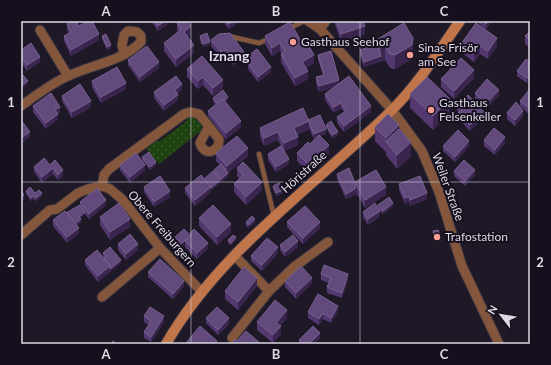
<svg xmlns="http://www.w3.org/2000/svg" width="551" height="365" viewBox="0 0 551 365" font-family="Lato,sans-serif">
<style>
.grass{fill:url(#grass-dots)}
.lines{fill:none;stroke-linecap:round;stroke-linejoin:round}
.service-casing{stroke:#3a3441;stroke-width:6}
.minor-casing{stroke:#3a3441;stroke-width:11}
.secondary-casing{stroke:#3a3441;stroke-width:12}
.service{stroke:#84563c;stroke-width:4.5}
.minor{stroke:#84563c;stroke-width:9}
.secondary{stroke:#c0754b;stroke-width:10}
.wall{fill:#543971}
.shaded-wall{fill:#39254e}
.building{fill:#634a7d;stroke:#76618d}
.grid{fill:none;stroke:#ddd9e3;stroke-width:1;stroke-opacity:0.55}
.poi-dot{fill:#f59c94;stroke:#16101e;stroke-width:1.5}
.labels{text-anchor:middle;stroke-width:4;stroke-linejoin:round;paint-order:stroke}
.poi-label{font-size:12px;fill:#ddd9e3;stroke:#16101e;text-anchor:start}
.street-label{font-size:12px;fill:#ddd9e3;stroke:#16101e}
.quarter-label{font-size:14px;font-weight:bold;fill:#e2daee;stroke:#16101e}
.neatline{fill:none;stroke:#ddd9e3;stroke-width:1.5}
.grid-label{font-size:13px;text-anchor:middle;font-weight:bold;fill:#ddd9e3}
</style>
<defs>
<pattern id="grass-dots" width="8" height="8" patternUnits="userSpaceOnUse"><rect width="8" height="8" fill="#1d410f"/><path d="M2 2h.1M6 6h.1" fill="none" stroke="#3d5c32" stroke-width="1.8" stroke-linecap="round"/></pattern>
</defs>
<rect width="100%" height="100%" fill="#1f1927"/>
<!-- grass -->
<polygon class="grass" points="193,116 201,123 202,130 159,164 145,147 155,139 158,142 187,121 185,117"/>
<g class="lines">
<!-- service casing -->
<g class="service-casing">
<g id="service">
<polyline points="288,29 304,21"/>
<polyline points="228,36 259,43 271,38"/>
<polyline points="259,154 274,216"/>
</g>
</g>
<!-- minor casing -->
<g class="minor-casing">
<g id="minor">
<polyline points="308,21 320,29 392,110 422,151 439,192 462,266 499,344"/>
<polyline points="320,29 326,21"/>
<polyline points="40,30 68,76"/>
<path d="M21,106C35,96 52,83 68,76C93,64 121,62 141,42V36L137,32L128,31L124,35L122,45L124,54"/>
<path d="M102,186L104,175L109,169L184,114L190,112L199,114L219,139C220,152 204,157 200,143L208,128"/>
<polyline points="21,235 50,210 57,209 78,193 88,189 102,186 110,189 123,200 160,248 201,291"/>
<polyline points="235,256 269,291 294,267 328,242"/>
<polyline points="102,297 160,248"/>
<polyline points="232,338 269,291"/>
</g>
</g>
<!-- secondary casing -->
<g class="secondary-casing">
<path id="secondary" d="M166,344C219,251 317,184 392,110C419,83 438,52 460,21"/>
</g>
<!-- service -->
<use href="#service" class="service"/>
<!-- minor -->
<use href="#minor" class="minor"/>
<!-- secondary -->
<use href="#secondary" class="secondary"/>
</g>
<!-- wall -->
<g class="wall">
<polygon points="151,21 172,21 158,31"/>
<polygon points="223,21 240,21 229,29"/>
<polygon points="334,21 363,21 365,34 341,42"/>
<polygon points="476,21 492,21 486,29"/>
<polygon points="177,23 191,34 188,37 194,53 176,67 164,51 164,43 178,32 177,31"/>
<polygon points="67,24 99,40 71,56 64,41 64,36 69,33 67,30"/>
<polygon points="530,31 530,48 525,44 525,36"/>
<polygon points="102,36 111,48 107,50 102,39"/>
<polygon points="265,36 301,41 314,63 306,68 308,79 295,86 281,62 281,54 282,54 280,51 272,56 265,44"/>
<polygon points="378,39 413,52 412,59 395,69 390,68 385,60 364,67 360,56 360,50 378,48"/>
<polygon points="211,40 244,58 233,65 227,56 224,55 221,58 211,46"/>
<polygon points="461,44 497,46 488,59 480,54 474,62 461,52"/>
<polygon points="21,50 40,62 27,71 21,62"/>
<polygon points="318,55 339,83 371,112 344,132 337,123 337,117 344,112 341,108 334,113 325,100 325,94 334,87 319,92 316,83 316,77 323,75 318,60"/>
<polygon points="202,56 223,88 213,96 203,85 198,89 187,77 187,69"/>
<polygon points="248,56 271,72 258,82 248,69 248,63 249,62 248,61"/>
<polygon points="128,60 159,68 140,82 128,65"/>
<polygon points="530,62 530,79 527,83 517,76 517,71"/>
<polygon points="474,78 454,99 441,87 441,79"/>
<polygon points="92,81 126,89 101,103 92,87"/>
<polygon points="530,89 529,114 520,106 520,101"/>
<polygon points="182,90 177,93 178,100 164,111 154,98 154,92"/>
<polygon points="475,93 499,95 486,109 475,99"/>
<polygon points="410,94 450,113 433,130 410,108"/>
<polygon points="62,96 91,107 72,118 62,101"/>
<polygon points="213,98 228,100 225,102 241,127 226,139 208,116 208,111 215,104 213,101"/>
<polygon points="457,105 484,117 470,131 458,118 458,113 459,112 457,111"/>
<polygon points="33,106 60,112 58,114 58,119 46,129 33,112"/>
<polygon points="507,113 523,116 515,126 507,119"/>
<polygon points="308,120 326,134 320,136 329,153 309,173 297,161 297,153 310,144 316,138 314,139 309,128 309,129 297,135 298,145 284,151 289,164 276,172 268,160 268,154 282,148 278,140 264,146 260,136 260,128"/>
<polygon points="326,125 338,135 332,138 326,127"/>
<polygon points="375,127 399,130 411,156 397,169 386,155 386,152 375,141"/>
<polygon points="484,140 505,143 495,155 484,146"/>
<polygon points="443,146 469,146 455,162 443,151"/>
<polygon points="216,153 248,156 228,173 228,176 221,182 214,173 214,170 220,165 216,161"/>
<polygon points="142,157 156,165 150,170 142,160"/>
<polygon points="50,165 63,176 58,180 53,174 42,183 34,172 34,167"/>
<polygon points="120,165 145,170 130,183 120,170"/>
<polygon points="237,168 262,190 246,205 234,192 234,184 239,179 237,176"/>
<polygon points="454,171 475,175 465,186 454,176"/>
<polygon points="337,174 355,183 386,195 365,208 357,194 346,199 337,179"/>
<polygon points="204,179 220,183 211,190 211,192 195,206 185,193 185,188"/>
<polygon points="399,184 427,199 410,206 409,202 405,204 399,190"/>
<polygon points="273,186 283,193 276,196 273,188"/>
<polygon points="144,187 170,197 154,207 144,192"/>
<polygon points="26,191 35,193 42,196 36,201 34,199 31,201 26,194"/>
<polygon points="80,202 106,205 89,219 85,214 80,218 81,222 77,225 79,233 67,243 53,226 53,220 80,205"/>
<polygon points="378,205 393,206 383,214 380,211 380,216 368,225 363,217 363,212 378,207"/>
<polygon points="100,217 130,227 110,240 100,225"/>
<polygon points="199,218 231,232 217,245 199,226"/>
<polygon points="246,222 255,222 248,228 246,225"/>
<polygon points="287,222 320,228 303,244 287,227"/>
<polygon points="433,231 441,238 441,241 435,241"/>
<polygon points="190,233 208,248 197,259 185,247 185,242 180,247 174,241 174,238 190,235"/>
<polygon points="228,240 236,240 231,245 228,243"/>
<polygon points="118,244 138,250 126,260 118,250"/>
<polygon points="280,245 298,247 285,257 280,250"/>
<polygon points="103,253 121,263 98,282 85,265 85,260 104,258 105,258 103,256"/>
<polygon points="278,253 262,271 251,261 251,256"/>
<polygon points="148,272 184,286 173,299 148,277"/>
<polygon points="321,274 348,280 342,298 327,293 327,287 329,283 321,280"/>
<polygon points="285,281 312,283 296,299 285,287"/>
<polygon points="257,286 238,310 225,299 225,291"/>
<polygon points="338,311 331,323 323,319 319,325 308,318 308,312"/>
<polygon points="144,316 164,322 151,342 144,338 144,332 149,325 144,322"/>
<polygon points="206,318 229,324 218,335 206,323"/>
<polygon points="287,318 280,326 281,334 273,343 257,330 257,322"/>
<polygon points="320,338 315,344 299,344 299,340"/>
</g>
<!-- shaded-wall -->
<g class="shaded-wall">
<polygon points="117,21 123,21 117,24"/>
<polygon points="165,21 172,21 158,31 158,26"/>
<polygon points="233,21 240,21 229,29 229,24"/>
<polygon points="397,21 405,21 397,24"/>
<polygon points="488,21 492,21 486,29 486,24"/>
<polygon points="191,26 191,34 184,40 184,32"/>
<polygon points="365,26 365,34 341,42 341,34"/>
<polygon points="99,34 99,40 71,56 71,50"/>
<polygon points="413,38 413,52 412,59 395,69 395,55"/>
<polygon points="497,38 497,46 488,59 488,51"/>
<polygon points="210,42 210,45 202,47 202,44"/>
<polygon points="280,43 280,51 272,56 272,48"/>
<polygon points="111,45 111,48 107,50 107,47"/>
<polygon points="194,45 194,53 176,67 176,59"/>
<polygon points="385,46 385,60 364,67 364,62 381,56 381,47"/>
<polygon points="480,46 480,54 474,62 474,54"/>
<polygon points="224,50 224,55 221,58 221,52"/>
<polygon points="244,52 244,58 233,65 233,60"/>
<polygon points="314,55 314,63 302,70 302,62"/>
<polygon points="40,57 40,62 27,71 27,65"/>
<polygon points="159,62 159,68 140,82 140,77"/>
<polygon points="271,67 271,72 258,82 258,77"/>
<polygon points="474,70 474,78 454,99 454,91"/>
<polygon points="308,71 308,79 295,86 295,78"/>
<polygon points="530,74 530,79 527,83 527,78"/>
<polygon points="203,77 203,85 198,89 198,81"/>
<polygon points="223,80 223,88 213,96 213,88"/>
<polygon points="339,80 339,86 319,92 319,86"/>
<polygon points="28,81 28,84 22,88 22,85"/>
<polygon points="126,83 126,89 101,103 101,97"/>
<polygon points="182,84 182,90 175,95 175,90"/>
<polygon points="499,90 499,95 486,109 486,104"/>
<polygon points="178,95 178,100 164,111 164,105"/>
<polygon points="228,97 228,100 218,108 218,105"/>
<polygon points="450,99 450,113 433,130 433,116"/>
<polygon points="91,101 91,107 72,118 72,112"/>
<polygon points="341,103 341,108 334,113 334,107"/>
<polygon points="371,106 371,112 344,132 344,126"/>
<polygon points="60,107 60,112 55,116 55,110"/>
<polygon points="523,111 523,116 515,126 515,120"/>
<polygon points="484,112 484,117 470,131 470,125"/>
<polygon points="58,114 58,119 46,129 46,123"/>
<polygon points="241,121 241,127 226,139 226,133"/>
<polygon points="309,121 309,129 294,136 294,128"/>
<polygon points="399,125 399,139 386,141 386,138"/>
<polygon points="326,129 326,134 314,139 314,134"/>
<polygon points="30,132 30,137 21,144 21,138"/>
<polygon points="278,132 278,140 264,146 264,138"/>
<polygon points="338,132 338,135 332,138 332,135"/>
<polygon points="298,137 298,145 284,151 284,143"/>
<polygon points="505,137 505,143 495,155 495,150"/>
<polygon points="469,141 469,146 455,162 455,157"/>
<polygon points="411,142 411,156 397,169 397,155"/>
<polygon points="329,145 329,153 309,173 309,165"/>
<polygon points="248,148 248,156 227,174 227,166"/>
<polygon points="289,159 289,164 276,172 276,167"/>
<polygon points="156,162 156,165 150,170 150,167"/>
<polygon points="145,165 145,170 130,183 130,177"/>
<polygon points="53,168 53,174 42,183 42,177"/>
<polygon points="63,170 63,176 58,180 58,175"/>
<polygon points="475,170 475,175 465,186 465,181"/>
<polygon points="228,173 228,176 221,182 221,179"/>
<polygon points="220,180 220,183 211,190 211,192 195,206 195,200"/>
<polygon points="262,182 262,190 246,205 246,197"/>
<polygon points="386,187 386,195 365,208 365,200"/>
<polygon points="357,188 357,194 346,199 346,194"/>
<polygon points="283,190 283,193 276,196 276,193"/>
<polygon points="170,191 170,197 154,207 154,202"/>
<polygon points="42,193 42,196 36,201 36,198"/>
<polygon points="427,193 427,199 410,206 410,200"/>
<polygon points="24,195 24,200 21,202 21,197"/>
<polygon points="34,196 34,199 31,201 31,198"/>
<polygon points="409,197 409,202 405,204 405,198"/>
<polygon points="106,200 106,205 89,219 89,214"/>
<polygon points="393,203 393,206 383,214 383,211"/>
<polygon points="380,211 380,216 368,225 368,219"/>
<polygon points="85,212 85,214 79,220 79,217"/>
<polygon points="81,219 81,222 74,228 74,225"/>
<polygon points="130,219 130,227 110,240 110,232"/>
<polygon points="255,219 255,222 248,228 248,225"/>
<polygon points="320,222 320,228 303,244 303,238"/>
<polygon points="231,224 231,232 217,245 217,237"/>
<polygon points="79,228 79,233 67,243 67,237"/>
<polygon points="236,237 236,240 231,245 231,243"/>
<polygon points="186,239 186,242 180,247 180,245"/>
<polygon points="298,241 298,247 285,257 285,252"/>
<polygon points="208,243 208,248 197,259 197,253"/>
<polygon points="138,244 138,250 126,260 126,254"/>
<polygon points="278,247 278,253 262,271 262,265"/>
<polygon points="121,260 121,263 98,282 98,276 110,266"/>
<polygon points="348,274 348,280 342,298 342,293"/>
<polygon points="257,278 257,286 238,310 238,302"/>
<polygon points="312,278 312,283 296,299 296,293"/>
<polygon points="184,281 184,286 173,299 173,294"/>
<polygon points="338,306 338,311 331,323 331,318"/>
<polygon points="287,310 287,318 276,331 276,323"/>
<polygon points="323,313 323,319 319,325 319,319"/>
<polygon points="164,316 164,322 151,342 151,337"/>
<polygon points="229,318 229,324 218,335 218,330"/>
<polygon points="281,326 281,334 273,343 273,335"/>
<polygon points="320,333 320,338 315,344 309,344"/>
</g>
<!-- building -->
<g class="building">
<polygon points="73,21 76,21 79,26 88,21 92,21 99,34 71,50 64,36 71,32 67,24"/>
<polygon points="154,21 165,21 158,26"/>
<polygon points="180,21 187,21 191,26 184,32 194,45 176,59 164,43 181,30 177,23"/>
<polygon points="227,21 233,21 229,24"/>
<polygon points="336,21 363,21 365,26 341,34"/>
<polygon points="483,21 488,21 486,24"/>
<polygon points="290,22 301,41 305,39 314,55 302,62 308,71 295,78 281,54 285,52 280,43 272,48 265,36"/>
<polygon points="404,23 413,38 412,45 395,55 390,54 385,46 381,47 378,39"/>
<polygon points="476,23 497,38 488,51 480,46 474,54 461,44"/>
<polygon points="530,31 530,40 525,36"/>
<polygon points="207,33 210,42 202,44 200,36"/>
<polygon points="230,33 244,52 233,60 227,50 224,50 221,52 211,40 219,34"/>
<polygon points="106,34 111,45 107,47 102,36"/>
<polygon points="31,43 40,57 27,65 21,56 21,50"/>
<polygon points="377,44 381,56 364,62 360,50"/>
<polygon points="147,46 159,62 140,77 128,60"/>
<polygon points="257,49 271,67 258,77 248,63 251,60 248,56"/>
<polygon points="331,51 339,80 319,86 316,77 324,75 318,55"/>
<polygon points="202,56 223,80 213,88 203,77 198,81 187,69"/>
<polygon points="461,58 474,70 454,91 441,79"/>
<polygon points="526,59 530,62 530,74 527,78 517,71"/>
<polygon points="117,67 126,83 101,97 92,81"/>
<polygon points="23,75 28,81 22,85 21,84 21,76"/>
<polygon points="176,76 182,84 175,90 178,95 164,105 154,92"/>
<polygon points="349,76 371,106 344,126 337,117 346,111 341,103 334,107 325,94"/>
<polygon points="427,77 450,99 433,116 410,94"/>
<polygon points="487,79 499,90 486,104 475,93"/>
<polygon points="80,84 91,101 72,112 62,96"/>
<polygon points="530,89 530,107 529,108 520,101"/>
<polygon points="223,90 228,97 224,100 223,99 217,103 213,98"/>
<polygon points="51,93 60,107 55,110 58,114 46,123 33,106"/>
<polygon points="468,95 484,112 470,125 458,113 462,110 457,105"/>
<polygon points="223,99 241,121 226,133 208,111"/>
<polygon points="516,102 523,111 515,120 507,113"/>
<polygon points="303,108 309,121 294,128 298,137 284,143 278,132 264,138 260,128"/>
<polygon points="388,114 399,125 386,138 375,127"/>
<polygon points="320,115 326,129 314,134 308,120"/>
<polygon points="21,120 30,132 21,138"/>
<polygon points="331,121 338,132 332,135 326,125"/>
<polygon points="494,128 505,137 495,150 484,140"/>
<polygon points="399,129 411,142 397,155 386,141"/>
<polygon points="458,130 469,141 455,157 443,146"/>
<polygon points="319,135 329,145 309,165 297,153 308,142 310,144"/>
<polygon points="237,136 248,148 227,166 216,153"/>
<polygon points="281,146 289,159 276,167 268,154"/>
<polygon points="149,152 156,162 150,167 142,157"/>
<polygon points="136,153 145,165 130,177 120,165"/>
<polygon points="44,158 50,165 55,160 63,170 58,175 53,168 42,177 34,167"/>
<polygon points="464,160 475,170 465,181 454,171"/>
<polygon points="243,162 262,182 246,197 234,184 243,175 237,168"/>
<polygon points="221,164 228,173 221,179 214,170"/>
<polygon points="349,168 355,183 355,189 346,194 337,174"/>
<polygon points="376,170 386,187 365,200 355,182"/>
<polygon points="213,171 220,180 211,188 204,179"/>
<polygon points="201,175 211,187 195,200 185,188"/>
<polygon points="160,176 170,191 154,202 144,187"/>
<polygon points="420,176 427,193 410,200 409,197 405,198 399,184"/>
<polygon points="279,183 283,190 276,193 273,186"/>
<polygon points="30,187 35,193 39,190 42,193 36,198 34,196 31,198 26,191"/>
<polygon points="97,188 106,200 89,214 80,202"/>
<polygon points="21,191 24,195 21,197"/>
<polygon points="389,197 393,203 383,211 378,205"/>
<polygon points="119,203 130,219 110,232 100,217"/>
<polygon points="375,203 380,211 368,219 363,212"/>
<polygon points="80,205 85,212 79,217 81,219 75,224 66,213"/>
<polygon points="213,205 231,224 217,237 199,218"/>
<polygon points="305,206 320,222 303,238 287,222"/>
<polygon points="65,211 79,228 67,237 53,220"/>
<polygon points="252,216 255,219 248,225 246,222"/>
<polygon points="184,229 191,236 187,240 186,239 180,245 174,238"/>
<polygon points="194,229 208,243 197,253 185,241 192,235 190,233"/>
<polygon points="438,230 441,238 435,238 433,231"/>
<polygon points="130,234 138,244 126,254 118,244"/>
<polygon points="233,235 236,237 231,243 228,240"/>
<polygon points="293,235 298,241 285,252 280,245"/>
<polygon points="267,238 278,247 262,265 251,256"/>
<polygon points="110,247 121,260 110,269 110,266 104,258 106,256 103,253"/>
<polygon points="97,250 110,266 98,276 85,260"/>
<polygon points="160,259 184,281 173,294 148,272"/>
<polygon points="324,265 348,274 342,293 327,287 331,278 321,274"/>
<polygon points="301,266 312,278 296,293 285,281"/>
<polygon points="244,267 257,278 238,302 225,291"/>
<polygon points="318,294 338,306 331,318 323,313 319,319 308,312"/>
<polygon points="275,300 287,310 276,323 281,326 273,335 257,322"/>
<polygon points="150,307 164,316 151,337 144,332 151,321 144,316"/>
<polygon points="217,307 229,318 218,330 206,318"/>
<polygon points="200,326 217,341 215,344 185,344"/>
<polygon points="313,326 320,333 309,344 303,344 299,340"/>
<polygon points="246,331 260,343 259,344 231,344 235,339 237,341"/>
<polygon points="113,341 116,344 110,344"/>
</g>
<!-- grid -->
<path class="grid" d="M191,21V344M360,21V344M21,182H530"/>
<!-- markers -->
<g class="poi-dot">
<circle cx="293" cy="42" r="4"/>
<circle cx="410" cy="55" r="4"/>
<circle cx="431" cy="110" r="4"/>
<circle cx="437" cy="237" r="4"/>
</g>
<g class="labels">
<!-- poi labels -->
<g class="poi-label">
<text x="301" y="46">Gasthaus Seehof</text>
<text x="418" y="52">Sinas Frisör<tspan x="418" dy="14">am See</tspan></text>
<text x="439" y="107">Gasthaus<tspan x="439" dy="14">Felsenkeller</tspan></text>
<text x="445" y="241">Trafostation</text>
</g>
<!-- street labels -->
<g class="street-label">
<text transform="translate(304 172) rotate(-42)" y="4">Höristraße</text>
<text transform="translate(448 187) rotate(70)" y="4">Weiler Straße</text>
<text transform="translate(162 229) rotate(49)" y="4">Obere Freiburgern</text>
</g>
<!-- quarter labels -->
<g class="quarter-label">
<text x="229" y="61">Iznang</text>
</g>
</g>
<!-- border -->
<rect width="551" height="365" fill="none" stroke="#16101e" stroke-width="44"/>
<!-- north arrow -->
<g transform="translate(501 315) rotate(301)" stroke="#16101e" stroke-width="3" paint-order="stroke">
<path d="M0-3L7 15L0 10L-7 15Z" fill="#ddd9e3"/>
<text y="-6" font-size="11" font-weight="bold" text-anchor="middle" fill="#ddd9e3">N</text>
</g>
<rect x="22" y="22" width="507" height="321" class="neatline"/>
<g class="grid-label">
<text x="106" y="16">A</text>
<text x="276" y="16">B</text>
<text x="444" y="16">C</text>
<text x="11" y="107">1</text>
<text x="540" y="107">1</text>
<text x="11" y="267">2</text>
<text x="540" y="267">2</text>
<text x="106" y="359">A</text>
<text x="276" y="359">B</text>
<text x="444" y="359">C</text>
</g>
</svg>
